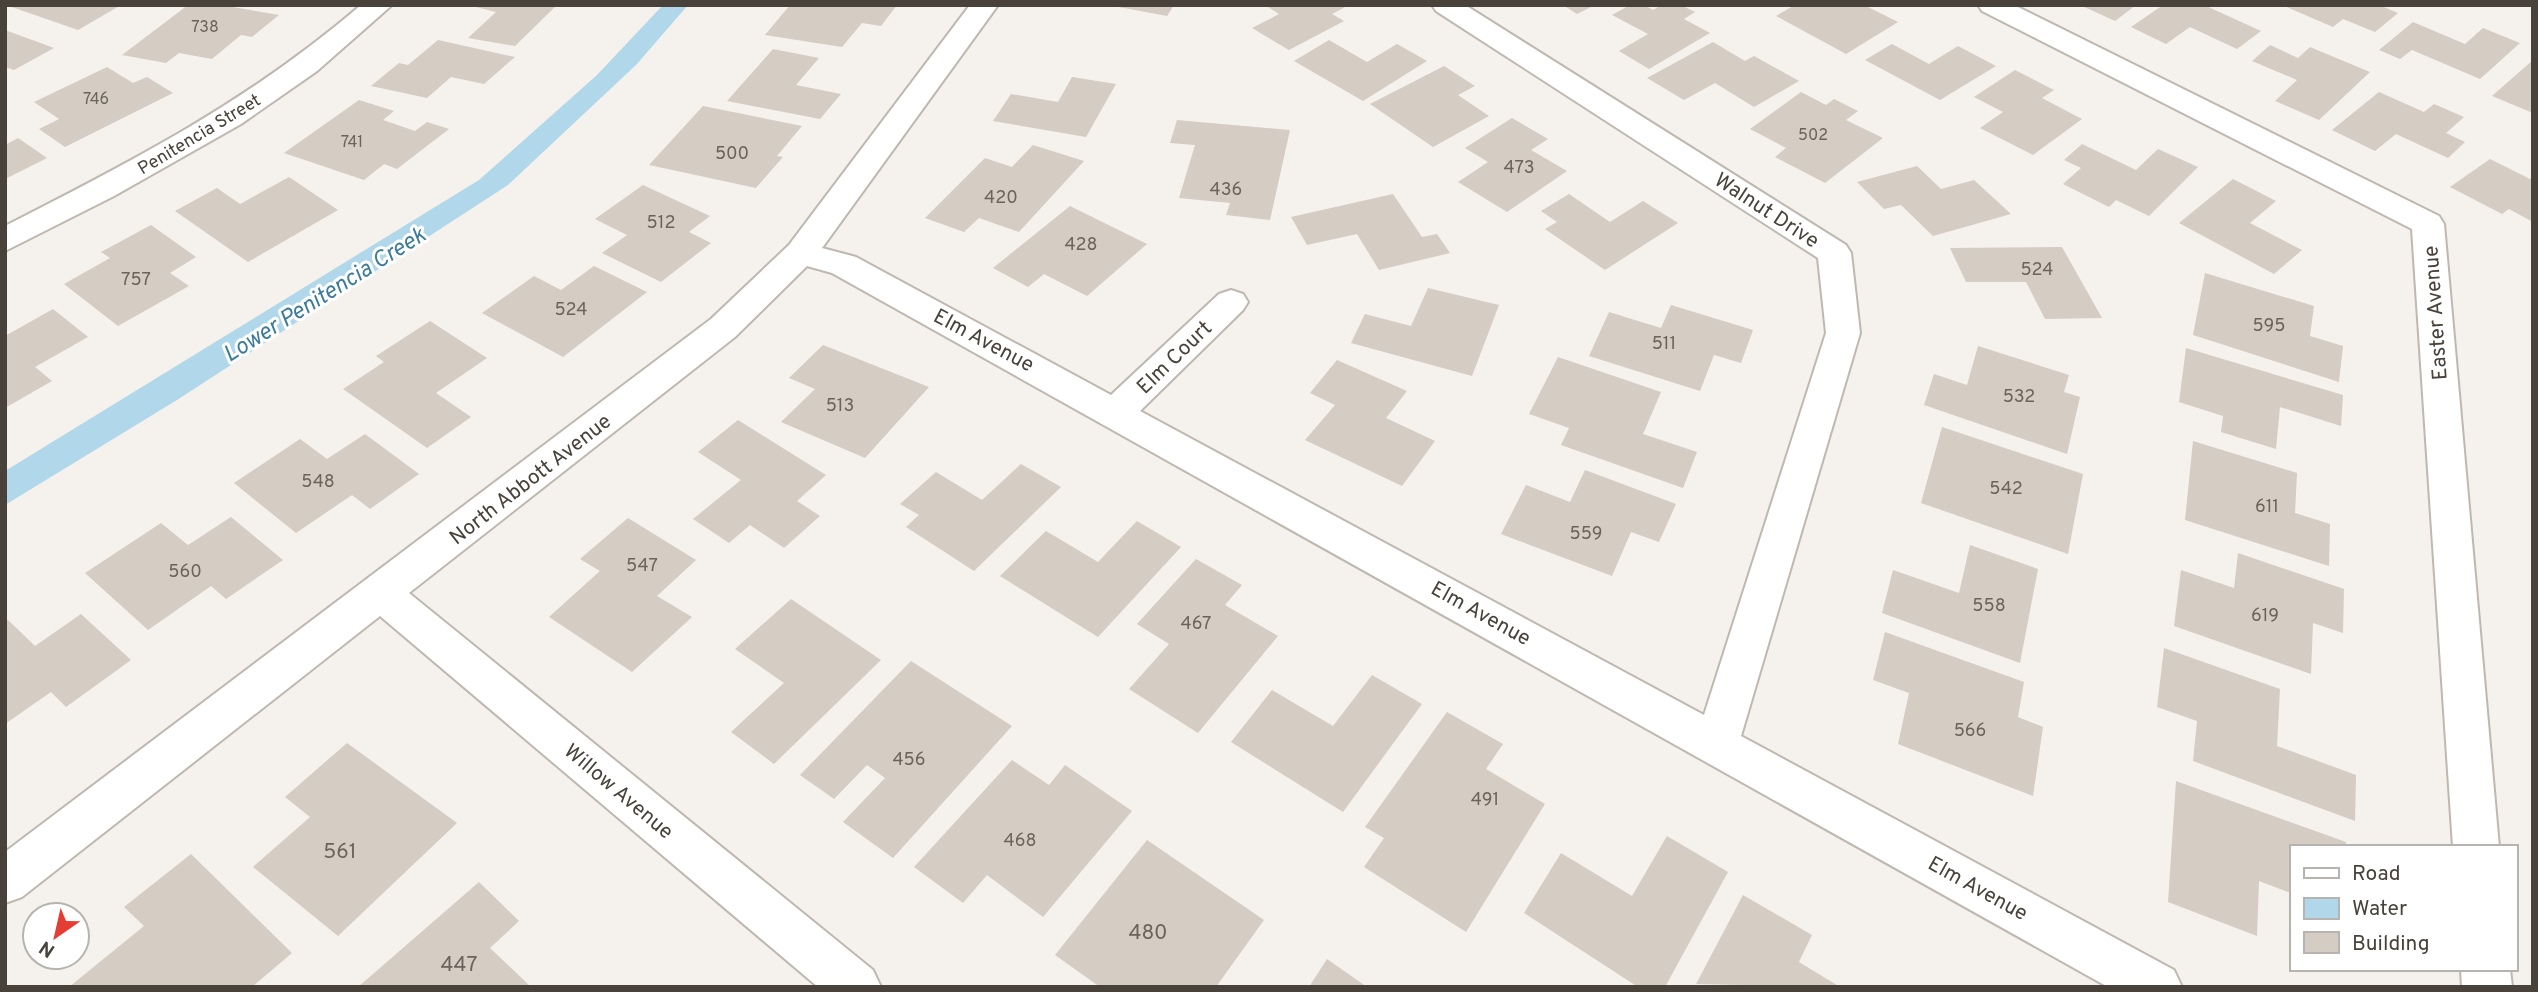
<svg xmlns="http://www.w3.org/2000/svg" width="2538" height="992" viewBox="0 0 2538 992" font-family="Overpass,sans-serif">
<style>
.water{fill:#b0d8ea}
.building{fill:#d5ccc3}
.lines{fill:none;stroke-linecap:round;stroke-linejoin:round}
.minor-casing{stroke:#bfb8b0;stroke-width:4}
.minor{fill:#fff;fill-rule:evenodd}
.labels{text-anchor:middle;stroke-width:6;stroke-linejoin:round;paint-order:stroke}
.far-number-label{font-size:16px;fill:#6b645c}
.far-street-label{font-size:18px;fill:#48423a;stroke:#fff}
.number-label{font-size:18px;fill:#6b645c}
.street-label{font-size:21px;fill:#48423a;stroke:#fff}
.near-number-label{font-size:21px;fill:#6b645c}
.water-label{font-size:23px;font-style:italic;fill:#3a7b9b;stroke:#fff}
</style>
<rect width="100%" height="100%" fill="#f5f1ec"/>
<!-- water -->
<polygon class="water" points="663,5 688,5 637,64 508,185 177,400 5,505 5,471 479,180 597,75"/>
<!-- building -->
<g class="building">
<polygon points="6,5 121,5 78,30"/>
<polygon points="188,5 221,5 279,15 252,37 241,35 212,59 179,53 166,63 122,55"/>
<polygon points="468,5 557,5 515,46 468,38 496,12"/>
<polygon points="790,5 798,7 897,5 881,26 862,23 842,47 765,35"/>
<polygon points="1108,5 1174,5 1167,16"/>
<polygon points="1265,5 1349,5 1332,14 1344,21 1289,50 1252,28 1279,14"/>
<polygon points="1563,5 1595,5 1577,14"/>
<polygon points="1630,5 1644,5 1653,10 1662,5 1681,5 1695,12 1684,19 1710,33 1649,69 1619,51 1648,34 1612,15"/>
<polygon points="1795,5 1864,5 1898,22 1846,54 1776,16"/>
<polygon points="2080,5 2136,5 2115,21"/>
<polygon points="2163,5 2204,5 2261,31 2237,49 2190,27 2166,44 2131,27"/>
<polygon points="2282,5 2379,5 2398,13 2375,32 2343,19 2333,27"/>
<polygon points="2413,22 2465,44 2483,28 2520,43 2480,79 2412,50 2400,59 2379,50"/>
<polygon points="5,30 54,48 14,70 5,67"/>
<polygon points="438,40 515,57 484,84 451,77 427,98 371,86 399,63 408,65"/>
<polygon points="1329,40 1367,62 1397,44 1427,61 1363,101 1294,61"/>
<polygon points="1713,42 1745,61 1754,56 1799,81 1754,107 1715,83 1684,100 1647,78"/>
<polygon points="1892,44 1929,64 1958,46 1996,66 1940,100 1865,60"/>
<polygon points="2270,45 2298,58 2310,47 2370,72 2319,120 2275,101 2297,80 2252,61"/>
<polygon points="773,49 819,58 796,85 841,94 820,119 727,101"/>
<polygon points="2533,60 2533,113 2492,96"/>
<polygon points="1444,66 1475,86 1458,95 1489,116 1433,147 1370,104"/>
<polygon points="107,67 133,83 147,77 173,93 65,147 39,129 59,119 34,102"/>
<polygon points="2015,70 2054,90 2042,98 2082,119 2033,155 1980,128 2003,112 1974,97"/>
<polygon points="1072,77 1116,84 1086,137 993,121 1011,94 1058,102"/>
<polygon points="1801,92 1826,105 1834,99 1858,111 1846,120 1883,138 1825,183 1775,157 1786,148 1750,129"/>
<polygon points="2379,92 2424,112 2434,104 2464,117 2446,133 2465,142 2448,158 2396,134 2375,151 2332,130"/>
<polygon points="359,100 394,111 383,120 415,131 427,122 449,129 397,169 384,164 364,180 284,153"/>
<polygon points="703,106 802,126 777,156 783,157 756,188 649,165"/>
<polygon points="1512,118 1548,139 1531,150 1567,171 1507,212 1458,182 1488,162 1465,148"/>
<polygon points="1177,120 1290,130 1270,220 1226,215 1230,203 1179,198 1195,145 1170,143"/>
<polygon points="18,138 47,158 5,179 5,145"/>
<polygon points="2082,144 2136,170 2158,149 2198,167 2149,216 2116,200 2109,207 2063,184 2081,168 2064,160"/>
<polygon points="1033,145 1084,161 1019,232 979,218 964,232 925,218 985,158 1012,167"/>
<polygon points="2490,159 2530,179 2533,178 2533,222 2509,209 2502,214 2450,187"/>
<polygon points="1917,166 1941,189 1974,180 2011,214 1933,236 1901,205 1884,209 1857,182"/>
<polygon points="289,177 338,210 248,262 175,211 217,188 240,204"/>
<polygon points="2233,179 2276,201 2250,223 2302,250 2274,274 2179,223"/>
<polygon points="643,185 710,216 689,232 711,243 661,282 602,253 627,235 595,219"/>
<polygon points="1393,194 1422,237 1437,234 1450,253 1379,270 1357,234 1307,245 1291,217"/>
<polygon points="1569,194 1610,222 1643,201 1678,223 1605,270 1545,229 1557,222 1541,211"/>
<polygon points="1070,206 1147,244 1087,296 1044,274 1028,287 993,268"/>
<polygon points="151,225 196,257 170,273 189,286 118,326 64,284 110,258 101,252"/>
<polygon points="2062,247 2102,318 2045,319 2026,282 1966,282 1950,248"/>
<polygon points="594,266 647,292 563,357 482,313 534,276 561,290"/>
<polygon points="2205,273 2314,306 2310,336 2343,346 2339,382 2193,335"/>
<polygon points="1428,288 1499,305 1472,376 1351,343 1365,314 1411,326"/>
<polygon points="1671,305 1753,330 1741,363 1714,355 1700,391 1589,356 1609,312 1661,328"/>
<polygon points="53,309 88,337 35,367 52,381 5,408 5,336"/>
<polygon points="430,321 487,358 436,393 471,417 427,448 343,389 384,362 376,356"/>
<polygon points="823,345 929,387 865,458 781,422 815,389 789,378"/>
<polygon points="1978,346 2069,375 2064,392 2080,397 2067,454 1924,405 1934,374 1967,385"/>
<polygon points="2186,348 2343,395 2341,426 2280,407 2276,449 2221,432 2223,416 2179,402"/>
<polygon points="1558,357 1661,392 1643,434 1697,452 1683,488 1561,445 1569,428 1529,414"/>
<polygon points="1337,360 1407,391 1386,418 1435,441 1402,486 1305,440 1335,405 1310,393"/>
<polygon points="738,420 826,475 797,501 820,516 784,548 750,525 729,543 693,519 741,480 698,452"/>
<polygon points="1942,427 2083,474 2068,554 1921,503"/>
<polygon points="365,434 419,474 370,509 352,495 296,533 234,483 300,439 327,459"/>
<polygon points="2193,441 2297,473 2295,513 2330,524 2329,566 2185,520"/>
<polygon points="1021,464 1061,487 974,571 906,527 919,515 900,504 936,472 982,500"/>
<polygon points="1585,470 1676,504 1659,542 1631,532 1612,576 1501,534 1526,485 1570,502"/>
<polygon points="231,517 283,560 226,599 211,586 148,630 85,573 161,523 188,545"/>
<polygon points="628,518 696,560 657,596 692,617 632,672 549,617 600,571 580,559"/>
<polygon points="1137,521 1181,547 1098,637 1000,576 1046,531 1098,562"/>
<polygon points="1970,545 2038,569 2020,663 1882,613 1893,570 1959,593"/>
<polygon points="2238,553 2344,589 2343,633 2313,623 2311,674 2174,626 2181,570 2234,588"/>
<polygon points="1196,559 1242,585 1225,605 1278,636 1198,733 1129,689 1169,644 1137,624"/>
<polygon points="791,599 881,660 774,764 731,732 784,683 735,649"/>
<polygon points="81,614 131,660 66,707 51,692 5,724 5,621 8,620 35,646"/>
<polygon points="1885,632 2024,682 2018,717 2043,727 2033,796 1898,744 1909,693 1873,680"/>
<polygon points="2164,648 2280,689 2277,746 2356,775 2355,821 2193,761 2197,721 2157,707"/>
<polygon points="911,661 1012,726 893,858 843,822 885,778 867,765 834,799 800,775"/>
<polygon points="1372,675 1422,704 1343,812 1231,742 1272,690 1333,726"/>
<polygon points="1447,712 1503,744 1486,769 1545,804 1466,932 1364,867 1384,838 1365,827"/>
<polygon points="347,743 457,823 338,936 253,867 310,817 285,797"/>
<polygon points="1012,760 1049,785 1065,765 1132,811 1043,917 987,875 963,903 914,867"/>
<polygon points="2176,781 2346,842 2346,847 2291,847 2291,893 2259,881 2257,936 2168,902"/>
<polygon points="1667,836 1728,872 1665,987 1638,987 1524,913 1561,853 1632,896"/>
<polygon points="1147,840 1264,920 1216,987 1100,987 1055,955"/>
<polygon points="191,854 292,953 252,987 69,987 144,926 124,907"/>
<polygon points="479,882 519,921 490,948 531,987 358,987"/>
<polygon points="1743,895 1812,935 1799,962 1840,987 1696,984"/>
<polygon points="1327,959 1367,987 1309,987"/>
</g>
<g class="lines">
<!-- minor casing -->
<g class="minor-casing">
<g id="minor">
<path d="M361,5H392L317,71L241,124L114,196L5,251V226C135,160 249,101 361,5Z"/>
<polygon points="970,5 998,5 822,248 856,257 1111,395 1219,294 1231,290 1243,294 1248,302 1243,310 1140,411 1704,715 1826,333 1818,258 1436,11 1432,5 1465,5 1846,245 1851,253 1860,333 1741,736 2174,970 2182,987 2108,987 832,273 807,266 735,337 409,593 873,970 881,987 818,987 380,616 22,897 5,903 5,852 711,319 789,245"/>
<polygon points="1978,5 2014,5 2439,216 2444,224 2499,847 2453,847 2412,229 1982,11"/>
<polygon points="2461,969 2510,969 2512,987 2462,987"/>
</g>
</g>
<!-- minor -->
<use href="#minor" class="minor"/>
</g>
<g class="labels">
<!-- far-number labels -->
<g class="far-number-label">
<text x="205" y="32">738</text>
<text x="96" y="104">746</text>
<text x="1813" y="140">502</text>
<text x="352" y="147">741</text>
</g>
<!-- far-street labels -->
<g class="far-street-label">
<text transform="translate(199 134) rotate(-31)" y="6">Penitencia Street</text>
</g>
<!-- number labels -->
<g class="number-label">
<text x="732" y="159">500</text>
<text x="1519" y="173">473</text>
<text x="1226" y="195">436</text>
<text x="1001" y="203">420</text>
<text x="661" y="228">512</text>
<text x="1081" y="250">428</text>
<text x="2037" y="275">524</text>
<text x="136" y="285">757</text>
<text x="571" y="315">524</text>
<text x="2269" y="331">595</text>
<text x="1664" y="349">511</text>
<text x="2019" y="402">532</text>
<text x="840" y="411">513</text>
<text x="318" y="487">548</text>
<text x="2006" y="494">542</text>
<text x="2267" y="512">611</text>
<text x="1586" y="539">559</text>
<text x="642" y="571">547</text>
<text x="185" y="577">560</text>
<text x="1989" y="611">558</text>
<text x="2265" y="621">619</text>
<text x="1196" y="629">467</text>
<text x="1970" y="736">566</text>
<text x="909" y="765">456</text>
<text x="1485" y="805">491</text>
<text x="1020" y="846">468</text>
</g>
<!-- street labels -->
<g class="street-label">
<text transform="translate(1767 210) rotate(33)" y="7">Walnut Drive</text>
<text transform="translate(2435 313) rotate(-94)" y="7">Easter Avenue</text>
<text transform="translate(984 340) rotate(28)" y="7">Elm Avenue</text>
<text transform="translate(1174 357) rotate(-44)" y="7">Elm Court</text>
<text transform="translate(530 479) rotate(-38)" y="7">North Abbott Avenue</text>
<text transform="translate(1481 613) rotate(29)" y="7">Elm Avenue</text>
<text transform="translate(619 791) rotate(40)" y="7">Willow Avenue</text>
<text transform="translate(1978 888) rotate(29)" y="7">Elm Avenue</text>
</g>
<!-- near-number labels -->
<g class="near-number-label">
<text x="340" y="858">561</text>
<text x="1148" y="939">480</text>
<text x="459" y="971">447</text>
</g>
<!-- water labels -->
<g class="water-label">
<text transform="translate(324 294) rotate(-32)" y="8">Lower Penitencia Creek</text>
</g>
</g>
<!-- border -->
<rect width="2538" height="992" fill="none" stroke="#48423a" stroke-width="14"/>
<!-- legend -->
<rect x="2290" y="845" width="228" height="126" fill="#ffffff" stroke="#b6b3b0" stroke-width="2"/>
<rect x="2304" y="868" width="35" height="10" fill="#ffffff" stroke="#b6b3b0" stroke-width="2"/>
<text x="2352" y="880" font-size="21" fill="#48423a">Road</text>
<rect x="2304" y="898" width="35" height="21" fill="#b0d8ea" stroke="#b6b3b0" stroke-width="2"/>
<text x="2352" y="915" font-size="21" fill="#48423a">Water</text>
<rect x="2304" y="932" width="35" height="21" fill="#d5ccc3" stroke="#b6b3b0" stroke-width="2"/>
<text x="2352" y="950" font-size="21" fill="#48423a">Building</text>
<!-- north arrow -->
<g transform="translate(56 936) rotate(214)"><circle r="33" fill="#ffffff" stroke="#b6b3b0" stroke-width="2"/>
<path d="M0-5L12 26L0 18L-12 26Z" fill="#e43d34"/>
<text y="-10" font-size="19" font-weight="bold" text-anchor="middle" fill="#48423a">N</text>
</g>
</svg>
